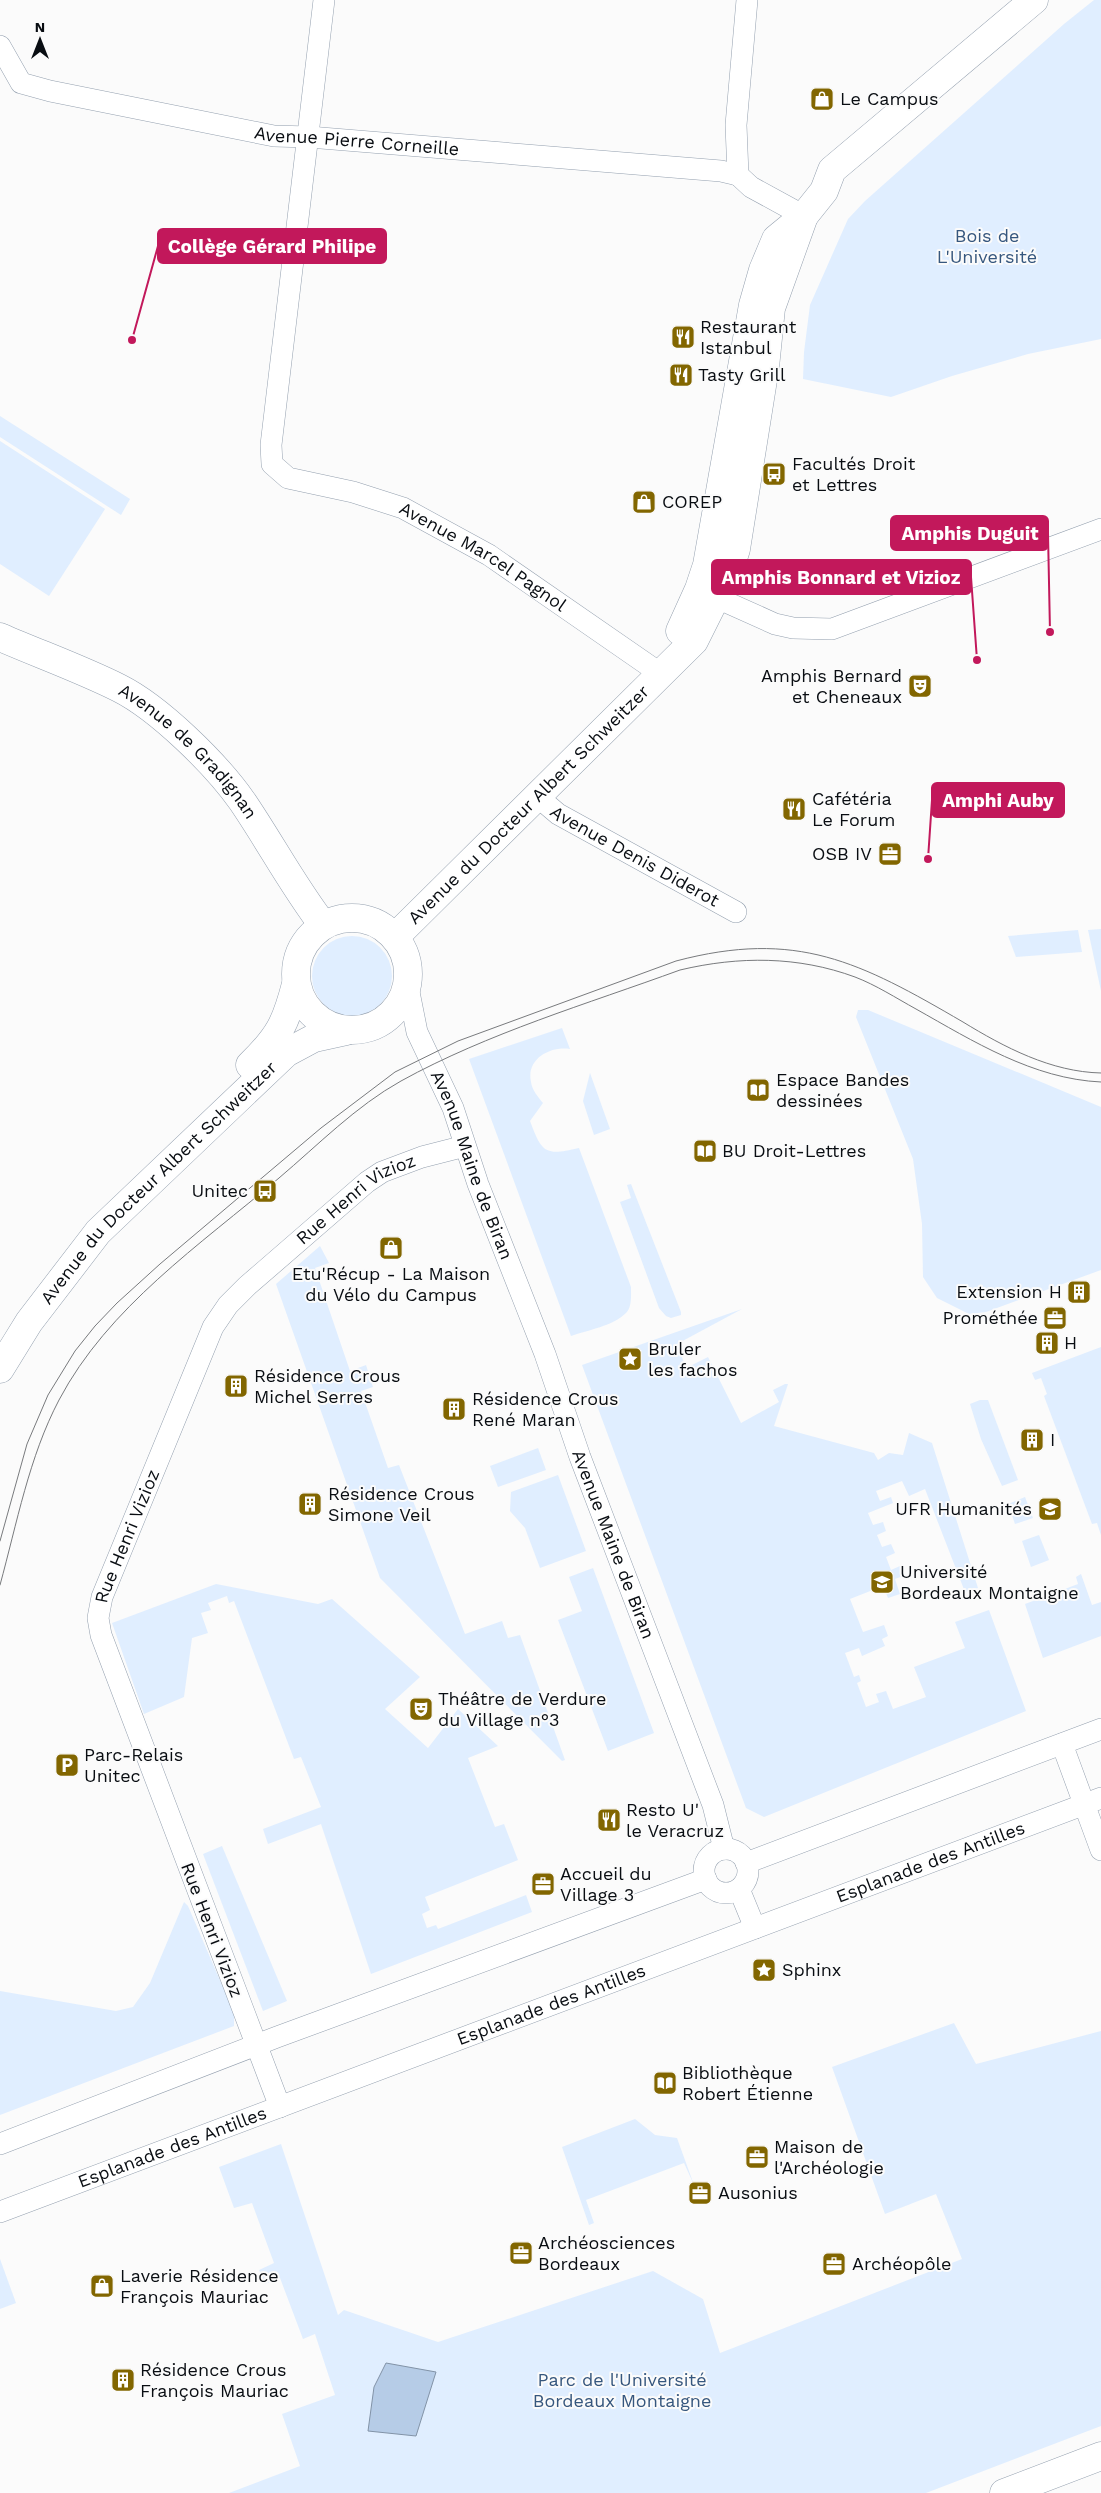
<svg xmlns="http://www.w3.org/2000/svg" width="1101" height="2493" viewBox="0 0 1101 2493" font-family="'Work Sans',sans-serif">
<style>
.green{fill:#e0eeff}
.water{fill:#b6cce7;stroke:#8293a7}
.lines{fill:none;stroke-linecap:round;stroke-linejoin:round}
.street-casing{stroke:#94a0af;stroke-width:22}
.secondary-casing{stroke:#94a0af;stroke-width:29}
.street{stroke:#fff;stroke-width:21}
.secondary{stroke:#fff;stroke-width:28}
.tram{stroke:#787a7d;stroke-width:1}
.labels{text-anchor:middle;stroke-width:4;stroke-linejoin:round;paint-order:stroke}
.poi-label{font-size:18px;fill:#090d12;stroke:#fbfbfb;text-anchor:start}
.street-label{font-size:18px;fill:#090d12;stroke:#fbfbfb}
.park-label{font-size:18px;fill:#36577e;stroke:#fbfbfb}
.leader{fill:none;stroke:#c2185b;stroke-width:2}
.callout-dot{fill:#c2185b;stroke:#fbfbfb;stroke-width:2}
.callout{fill:#c2185b;stroke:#c2185b;stroke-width:2}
.callout-label{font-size:19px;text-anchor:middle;font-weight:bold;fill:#fff}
</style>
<rect width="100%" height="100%" fill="#fbfbfb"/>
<!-- green -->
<g class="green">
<polygon points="1094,0 1101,0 1101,339 1028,354 952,376 891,397 803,379 804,352 810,305 848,219 865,201 1064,24"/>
<polygon points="0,416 130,499 121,515 0,437"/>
<polygon points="0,441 105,509 49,596 0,564"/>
<polygon points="1101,929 1101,991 1088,930"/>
<polygon points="1078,930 1082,952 1016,957 1008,936"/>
<circle cx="352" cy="976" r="40"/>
<polygon points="858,1010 868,1010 1101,1107 1101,1270 986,1312 969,1314 937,1298 923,1277 922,1224 913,1159 856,1017"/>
<path d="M562,1028L570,1049C550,1046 526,1059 531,1082C532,1090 538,1097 543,1103L530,1121C542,1153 545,1156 579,1148L631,1287C631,1296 632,1307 626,1313C613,1326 588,1330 571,1336L469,1059Z"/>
<polygon points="590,1073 610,1129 594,1135 583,1101"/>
<polygon points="631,1184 681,1312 681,1315 671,1318 666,1316 659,1308 620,1202 631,1198 627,1185"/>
<polygon points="320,1246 329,1263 315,1268 350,1371 366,1365 373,1387 361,1391 388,1468 399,1465 465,1634 502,1621 508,1638 520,1635 565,1760 562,1761 380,1578 276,1284"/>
<polygon points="742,1309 677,1344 686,1368 708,1357 741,1423 779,1402 773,1390 785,1384 788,1384 774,1426 874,1453 878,1460 889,1453 903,1455 909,1433 932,1443 978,1588 965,1592 925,1489 909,1496 902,1481 876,1491 880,1501 891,1497 893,1503 868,1513 873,1525 883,1522 886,1531 877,1535 882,1547 891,1544 895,1553 886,1557 891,1570 900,1566 903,1576 895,1579 900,1594 888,1598 883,1586 850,1599 863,1632 884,1625 888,1636 882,1639 885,1646 862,1656 859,1648 845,1653 854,1677 859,1675 861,1681 857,1683 866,1707 879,1702 876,1694 886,1691 893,1709 926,1697 914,1667 965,1648 955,1622 989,1610 1026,1711 764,1817 746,1808 582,1365"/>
<polygon points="1101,1347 1101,1535 1097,1523 1092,1524 1044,1396 1047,1394 1041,1378 1035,1380 1032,1373"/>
<polygon points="980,1400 988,1400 1018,1480 1002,1486 981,1439 970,1404"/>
<polygon points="538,1448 546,1470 498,1487 490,1466"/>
<polygon points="558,1475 586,1551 540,1568 525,1528 510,1511 511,1492"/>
<polygon points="1025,1497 1033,1518 1015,1524 1008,1504"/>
<polygon points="1039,1535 1049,1560 1031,1567 1022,1541"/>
<polygon points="593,1568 654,1733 608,1751 558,1620 582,1611 569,1577"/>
<polygon points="1081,1574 1092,1605 1101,1602 1101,1636 1043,1658 1025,1604 1078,1584 1076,1577"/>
<polygon points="216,1584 318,1604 332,1599 420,1677 385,1709 428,1748 458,1709 498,1746 468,1758 495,1827 504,1824 518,1860 425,1897 430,1910 422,1914 427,1928 436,1925 438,1929 526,1895 532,1912 371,1974 321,1824 268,1844 263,1829 321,1807 301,1757 294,1759 234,1601 229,1603 227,1596 208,1603 211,1610 201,1613 208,1633 192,1638 184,1697 144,1714 112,1623"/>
<polygon points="222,1846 287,2001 263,2011 203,1854"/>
<polygon points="184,1902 188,1906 234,2013 234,2026 0,2115 0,1991 116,2011 133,2007 150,1983"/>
<polygon points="954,2023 976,2064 1101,2031 1101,2426 926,2493 229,2493 300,2466 282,2414 335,2395 315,2334 303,2339 280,2278 265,2284 259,2270 274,2263 252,2203 234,2208 219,2167 281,2144 338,2315 344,2310 438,2342 653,2271 703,2299 720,2353 962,2259 936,2194 885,2214 832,2067"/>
<polygon points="635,2119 655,2135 677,2138 694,2185 684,2163 586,2200 594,2223 589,2225 562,2147"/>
<polygon points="0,2259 16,2303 0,2309"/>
</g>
<!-- water -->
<polygon class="water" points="386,2363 436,2372 416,2436 368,2431 374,2387"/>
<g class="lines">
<!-- street casing -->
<g class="street-casing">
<g id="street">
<path id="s1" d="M324,0L271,445L272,464L288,478L353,492L403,508L489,555L661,674"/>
<polyline points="747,0 736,125 738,175 751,187 804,216"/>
<path id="s2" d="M0,46L21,83L50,91L274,136L309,137L721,171L738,175"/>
<polyline points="717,598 775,624 793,628 832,629 1101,529"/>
<path id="s3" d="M538,797L558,814L736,912"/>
<path id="s4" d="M408,987L417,1032L453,1108L478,1184L545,1354L580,1457L713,1805L724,1849"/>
<polyline points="1062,1744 1101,1850"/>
<circle cx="726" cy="1871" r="22"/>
<polyline points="746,1863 1101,1729"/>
<polyline points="739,1889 755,1928"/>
<path id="s5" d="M280,2107L101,1635L98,1618L102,1597L213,1327L228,1305L247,1286L367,1182L382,1172L422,1157L465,1146"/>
<polyline points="0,2144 277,2037 706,1879"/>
<path id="s6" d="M0,2212L1101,1798"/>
</g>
</g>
<!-- secondary casing -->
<g class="secondary-casing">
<g id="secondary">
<polyline points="680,631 699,589 707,565 753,305 763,270 776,239 804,216 824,191 832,170 1034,0"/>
<path id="s7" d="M0,637C39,654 81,669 119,688C159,708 216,764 242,801C270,842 293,886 323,925"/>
<circle cx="352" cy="974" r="56"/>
<path id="s8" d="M395,937L694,641L729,571L736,549L765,367L771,308L804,216"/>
<path d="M250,1065C279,1037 286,1023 296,984"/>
<path id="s9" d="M0,1369L29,1322L98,1232L286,1053L314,1038L346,1031"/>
<polyline points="1004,2493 1101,2456"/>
</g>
</g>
<!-- street -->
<use href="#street" class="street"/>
<!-- secondary -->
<use href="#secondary" class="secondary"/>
<!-- tram -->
<g class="tram">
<path d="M0,1541L27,1444L48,1395L75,1351L95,1326L117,1303L160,1264L321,1128L395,1072L458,1041L676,961C797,929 860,962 963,1022C1004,1047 1051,1072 1101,1073"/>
<path d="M0,1585C17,1523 29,1457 59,1400C108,1307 200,1245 279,1178C318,1145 356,1106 401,1081C488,1033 587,1004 680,970C739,956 798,956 855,977C876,985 896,998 916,1009C973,1041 1033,1079 1101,1082"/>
</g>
</g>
<!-- icons -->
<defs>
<g id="shop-square" transform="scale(1.25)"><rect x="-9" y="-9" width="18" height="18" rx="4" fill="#826600" stroke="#fbfbfb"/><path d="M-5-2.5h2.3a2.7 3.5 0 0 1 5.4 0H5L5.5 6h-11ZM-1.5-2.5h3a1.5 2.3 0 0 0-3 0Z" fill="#fff"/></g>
<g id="restaurant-square" transform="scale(1.25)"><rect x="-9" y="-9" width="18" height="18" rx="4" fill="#826600" stroke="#fbfbfb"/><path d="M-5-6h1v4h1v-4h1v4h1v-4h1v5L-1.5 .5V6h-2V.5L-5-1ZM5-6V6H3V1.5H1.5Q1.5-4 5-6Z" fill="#fff"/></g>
<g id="bus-square" transform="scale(1.25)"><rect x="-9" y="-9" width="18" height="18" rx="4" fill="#826600" stroke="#fbfbfb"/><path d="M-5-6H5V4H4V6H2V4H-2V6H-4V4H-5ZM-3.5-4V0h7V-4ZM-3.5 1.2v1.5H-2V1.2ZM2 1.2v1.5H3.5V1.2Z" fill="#fff"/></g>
<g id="theatre-square" transform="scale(1.25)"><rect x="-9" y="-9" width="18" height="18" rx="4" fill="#826600" stroke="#fbfbfb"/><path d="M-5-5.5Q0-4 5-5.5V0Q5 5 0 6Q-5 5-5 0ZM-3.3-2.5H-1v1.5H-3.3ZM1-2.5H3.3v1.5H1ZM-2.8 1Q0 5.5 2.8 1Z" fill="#fff"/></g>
<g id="office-square" transform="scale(1.25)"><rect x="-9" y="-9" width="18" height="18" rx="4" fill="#826600" stroke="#fbfbfb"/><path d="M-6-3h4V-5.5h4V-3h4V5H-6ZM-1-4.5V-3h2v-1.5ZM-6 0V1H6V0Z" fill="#fff"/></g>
<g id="library-square" transform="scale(1.25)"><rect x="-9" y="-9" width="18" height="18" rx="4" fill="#826600" stroke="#fbfbfb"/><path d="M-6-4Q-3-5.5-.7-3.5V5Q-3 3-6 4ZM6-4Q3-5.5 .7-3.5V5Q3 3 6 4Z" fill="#fff"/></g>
<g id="building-square" transform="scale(1.25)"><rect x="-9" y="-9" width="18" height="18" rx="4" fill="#826600" stroke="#fbfbfb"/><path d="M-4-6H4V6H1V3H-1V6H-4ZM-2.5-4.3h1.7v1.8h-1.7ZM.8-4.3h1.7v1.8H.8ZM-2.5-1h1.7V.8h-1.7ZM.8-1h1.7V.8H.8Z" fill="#fff"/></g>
<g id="sight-square" transform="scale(1.25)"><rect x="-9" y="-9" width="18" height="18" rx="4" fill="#826600" stroke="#fbfbfb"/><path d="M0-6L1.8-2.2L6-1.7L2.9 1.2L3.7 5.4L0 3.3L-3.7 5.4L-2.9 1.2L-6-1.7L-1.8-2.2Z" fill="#fff"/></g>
<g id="university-square" transform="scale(1.25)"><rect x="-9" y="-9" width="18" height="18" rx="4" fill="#826600" stroke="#fbfbfb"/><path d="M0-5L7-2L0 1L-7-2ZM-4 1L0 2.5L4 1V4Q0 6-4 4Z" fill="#fff"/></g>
<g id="parking-square" transform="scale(1.25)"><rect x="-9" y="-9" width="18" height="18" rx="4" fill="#826600" stroke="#fbfbfb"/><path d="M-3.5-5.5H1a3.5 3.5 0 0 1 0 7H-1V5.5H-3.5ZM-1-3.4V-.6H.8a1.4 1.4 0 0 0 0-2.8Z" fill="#fff"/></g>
</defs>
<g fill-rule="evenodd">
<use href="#shop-square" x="822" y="99"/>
<use href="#restaurant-square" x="683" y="337"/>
<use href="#restaurant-square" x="681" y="375"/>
<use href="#bus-square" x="774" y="474"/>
<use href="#shop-square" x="644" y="502"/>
<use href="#theatre-square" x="920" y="686"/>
<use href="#restaurant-square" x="794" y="809"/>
<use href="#office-square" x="890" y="854"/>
<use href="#library-square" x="758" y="1090"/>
<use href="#library-square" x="705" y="1151"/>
<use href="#bus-square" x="265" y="1191"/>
<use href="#shop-square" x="391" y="1248"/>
<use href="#building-square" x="1079" y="1292"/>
<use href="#office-square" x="1055" y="1318"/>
<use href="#building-square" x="1047" y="1343"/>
<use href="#sight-square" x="630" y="1359"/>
<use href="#building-square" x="236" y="1386"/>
<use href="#building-square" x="454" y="1409"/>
<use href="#building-square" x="1032" y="1440"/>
<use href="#building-square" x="310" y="1504"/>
<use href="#university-square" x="1050" y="1509"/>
<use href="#university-square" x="882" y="1582"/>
<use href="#theatre-square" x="421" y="1709"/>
<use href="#parking-square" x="67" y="1765"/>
<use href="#restaurant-square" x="609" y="1820"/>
<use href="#office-square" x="543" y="1884"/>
<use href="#sight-square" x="764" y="1970"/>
<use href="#library-square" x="665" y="2083"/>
<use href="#office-square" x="757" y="2157"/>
<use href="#office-square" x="700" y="2193"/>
<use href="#office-square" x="521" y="2253"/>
<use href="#office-square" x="834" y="2264"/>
<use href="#shop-square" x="102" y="2286"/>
<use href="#building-square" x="123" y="2380"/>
</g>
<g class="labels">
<!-- poi labels -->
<g class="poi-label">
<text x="840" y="105">Le Campus</text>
<text x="700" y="333">Restaurant<tspan x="700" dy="21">Istanbul</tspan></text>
<text x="698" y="381">Tasty Grill</text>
<text x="792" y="470">Facultés Droit<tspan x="792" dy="21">et Lettres</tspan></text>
<text x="662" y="508">COREP</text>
<text x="902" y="682" text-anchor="end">Amphis Bernard<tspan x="902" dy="21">et Cheneaux</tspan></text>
<text x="812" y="805">Cafétéria<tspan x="812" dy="21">Le Forum</tspan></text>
<text x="872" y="860" text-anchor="end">OSB IV</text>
<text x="776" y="1086">Espace Bandes<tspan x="776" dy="21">dessinées</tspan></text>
<text x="722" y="1157">BU Droit-Lettres</text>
<text x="248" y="1197" text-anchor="end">Unitec</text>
<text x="391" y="1280" text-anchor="middle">Etu'Récup - La Maison<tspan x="391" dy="21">du Vélo du Campus</tspan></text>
<text x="1062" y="1298" text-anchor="end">Extension H</text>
<text x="1038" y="1324" text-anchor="end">Prométhée</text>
<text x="1064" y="1349">H</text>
<text x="648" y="1355">Bruler<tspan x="648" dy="21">les fachos</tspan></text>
<text x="254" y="1382">Résidence Crous<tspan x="254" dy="21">Michel Serres</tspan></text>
<text x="472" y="1405">Résidence Crous<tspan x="472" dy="21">René Maran</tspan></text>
<text x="1050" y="1446">I</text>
<text x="328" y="1500">Résidence Crous<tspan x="328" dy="21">Simone Veil</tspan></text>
<text x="1032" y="1515" text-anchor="end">UFR Humanités</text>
<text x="900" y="1578">Université<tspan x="900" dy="21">Bordeaux Montaigne</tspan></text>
<text x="438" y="1705">Théâtre de Verdure<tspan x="438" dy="21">du Village n°3</tspan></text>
<text x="84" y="1761">Parc-Relais<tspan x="84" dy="21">Unitec</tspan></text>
<text x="626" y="1816">Resto U'<tspan x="626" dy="21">le Veracruz</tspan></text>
<text x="560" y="1880">Accueil du<tspan x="560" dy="21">Village 3</tspan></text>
<text x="782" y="1976">Sphinx</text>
<text x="682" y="2079">Bibliothèque<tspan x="682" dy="21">Robert Étienne</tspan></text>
<text x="774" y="2153">Maison de<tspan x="774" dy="21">l'Archéologie</tspan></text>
<text x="718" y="2199">Ausonius</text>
<text x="538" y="2249">Archéosciences<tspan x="538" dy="21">Bordeaux</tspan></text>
<text x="852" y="2270">Archéopôle</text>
<text x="120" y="2282">Laverie Résidence<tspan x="120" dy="21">François Mauriac</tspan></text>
<text x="140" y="2376">Résidence Crous<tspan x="140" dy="21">François Mauriac</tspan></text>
</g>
<!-- street labels -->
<g class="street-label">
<text dy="6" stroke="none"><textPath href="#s2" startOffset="384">Avenue Pierre Corneille</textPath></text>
<text dy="6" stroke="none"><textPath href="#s1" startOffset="701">Avenue Marcel Pagnol</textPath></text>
<text dy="6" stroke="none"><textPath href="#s7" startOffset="224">Avenue de Gradignan</textPath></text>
<text dy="6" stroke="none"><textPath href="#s8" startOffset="188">Avenue du Docteur Albert Schweitzer</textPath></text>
<text dy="6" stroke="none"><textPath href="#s3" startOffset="114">Avenue Denis Diderot</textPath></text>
<text dy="6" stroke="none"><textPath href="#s4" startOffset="190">Avenue Maine de Biran</textPath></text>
<text dy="6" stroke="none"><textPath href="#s9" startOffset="246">Avenue du Docteur Albert Schweitzer</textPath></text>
<text dy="6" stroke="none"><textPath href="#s5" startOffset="1029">Rue Henri Vizioz</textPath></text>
<text dy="6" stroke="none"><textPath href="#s5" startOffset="609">Rue Henri Vizioz</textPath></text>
<text dy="6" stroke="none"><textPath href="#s4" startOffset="595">Avenue Maine de Biran</textPath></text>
<text dy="6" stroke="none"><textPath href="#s6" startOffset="994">Esplanade des Antilles</textPath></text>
<text transform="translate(212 1930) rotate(69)" y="6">Rue Henri Vizioz</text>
<text dy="6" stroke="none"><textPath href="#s6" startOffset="589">Esplanade des Antilles</textPath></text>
<text dy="6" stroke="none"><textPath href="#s6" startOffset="184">Esplanade des Antilles</textPath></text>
</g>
<!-- park labels -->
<g class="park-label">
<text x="987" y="242">Bois de<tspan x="987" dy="21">L'Université</tspan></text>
<text x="622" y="2386">Parc de l'Université<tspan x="622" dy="21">Bordeaux Montaigne</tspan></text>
</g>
</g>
<!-- callouts -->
<path class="leader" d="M132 340L158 246M1050 632L1048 533M977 660L971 577M928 859L932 800"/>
<g class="callout-dot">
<circle cx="132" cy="340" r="5"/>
<circle cx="1050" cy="632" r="5"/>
<circle cx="977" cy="660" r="5"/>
<circle cx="928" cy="859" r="5"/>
</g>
<g class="callout">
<rect x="158" y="229" width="228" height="34" rx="5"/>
<rect x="891" y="516" width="157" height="34" rx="5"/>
<rect x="712" y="560" width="259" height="34" rx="5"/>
<rect x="932" y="783" width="132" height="34" rx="5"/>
</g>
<g class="callout-label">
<text x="272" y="253">Collège Gérard Philipe</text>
<text x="970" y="540">Amphis Duguit</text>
<text x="841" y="584">Amphis Bonnard et Vizioz</text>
<text x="998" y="807">Amphi Auby</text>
</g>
<!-- north arrow -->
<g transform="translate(40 40)" stroke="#fbfbfb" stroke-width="4" paint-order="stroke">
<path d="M0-4L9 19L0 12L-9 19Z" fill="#090d12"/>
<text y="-8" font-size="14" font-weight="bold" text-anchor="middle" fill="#090d12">N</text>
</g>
</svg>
